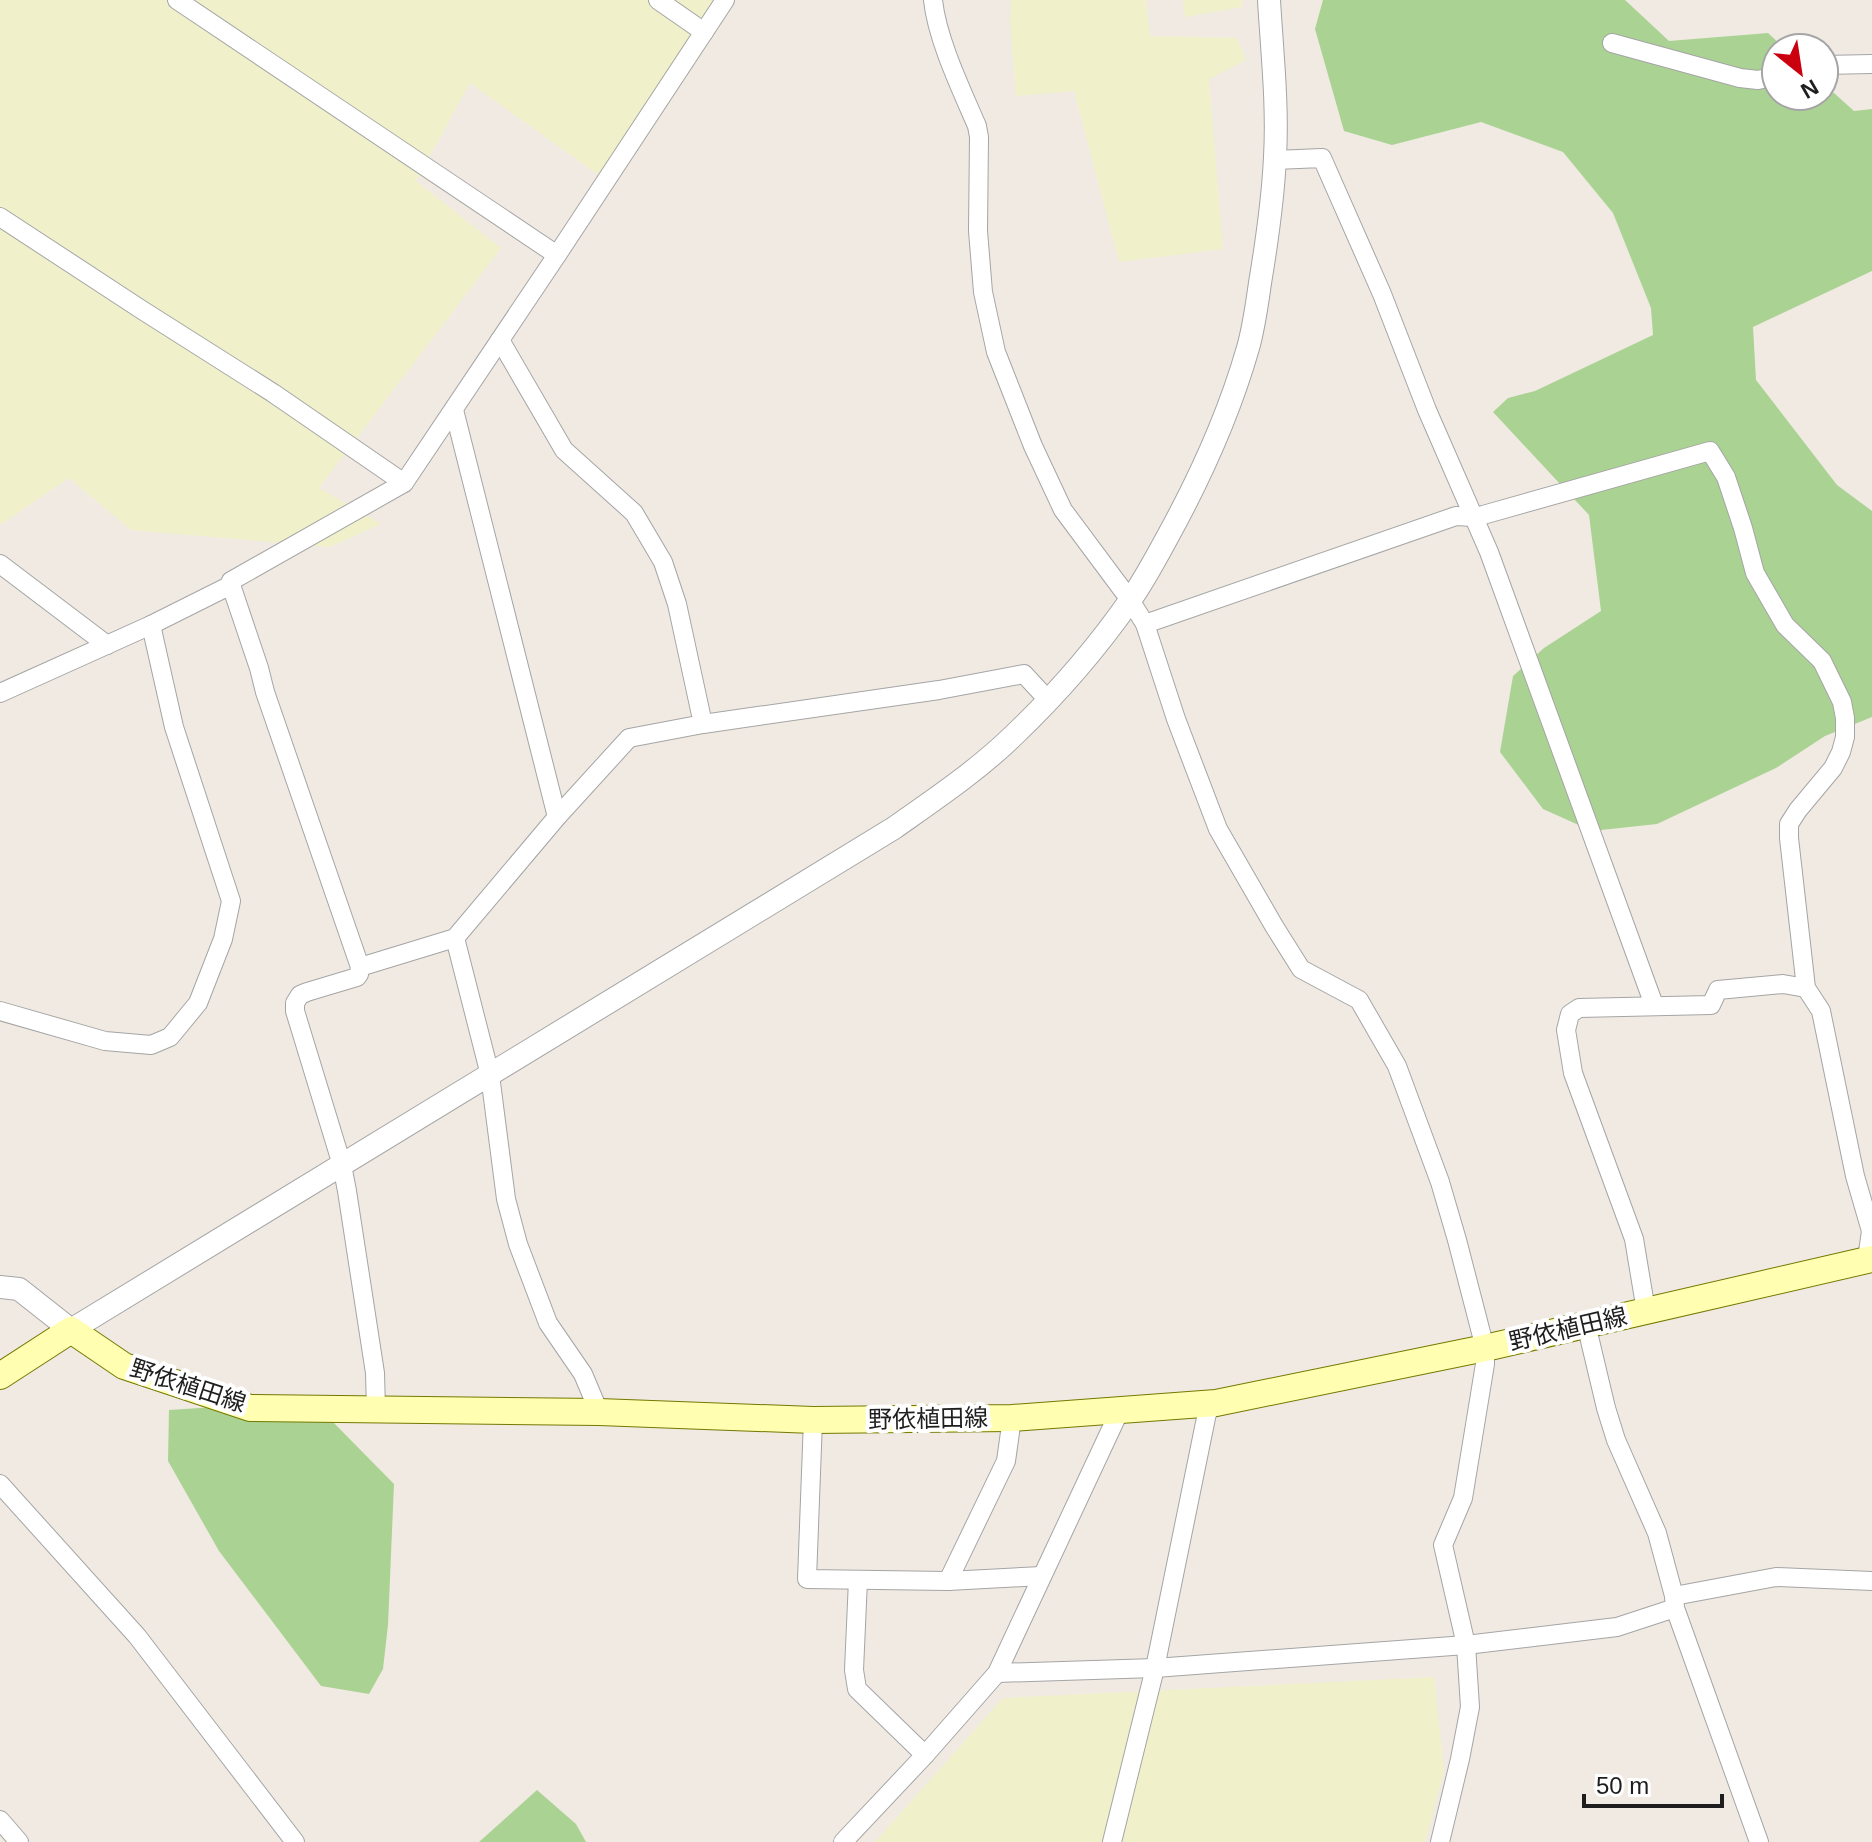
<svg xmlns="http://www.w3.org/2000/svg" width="1872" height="1842" viewBox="0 0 1872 1842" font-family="Arial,'Noto Sans JP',sans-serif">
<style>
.farmland{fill:#f0f1cb}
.forest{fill:#aad393}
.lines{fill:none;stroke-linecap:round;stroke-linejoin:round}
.minor-casing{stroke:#a5a5a5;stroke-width:20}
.tertiary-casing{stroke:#a5a5a5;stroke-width:24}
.secondary-casing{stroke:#747900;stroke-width:28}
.minor{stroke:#fff;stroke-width:18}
.tertiary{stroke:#fff;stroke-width:22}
.secondary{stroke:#fffeb1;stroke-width:26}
.labels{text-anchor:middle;stroke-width:8;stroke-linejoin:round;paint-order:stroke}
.street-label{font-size:24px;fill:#1e1e1e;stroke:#fff}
</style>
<rect width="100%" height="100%" fill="#f0eae2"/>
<!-- farmland -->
<g class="farmland">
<polygon points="0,0 721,0 600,176 470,83 416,181 501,248 319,488 381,524 330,547 131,530 69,478 0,525"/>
<polygon points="1011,0 1146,0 1150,36 1237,38 1246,60 1209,79 1223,249 1119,262 1074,91 1016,96 1010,21"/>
<polygon points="1183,0 1242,0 1242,7 1185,17"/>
<polygon points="1434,1677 1444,1771 1425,1842 875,1842 1003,1698"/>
</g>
<!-- forest -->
<g class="forest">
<polygon points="1323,0 1625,0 1669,41 1768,33 1784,48 1776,48 1776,96 1824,96 1824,84 1854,111 1872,109 1872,271 1753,327 1756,380 1837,485 1872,511 1872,717 1825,736 1776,768 1657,824 1592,831 1543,809 1500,752 1513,676 1544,648 1601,611 1589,515 1493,412 1508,398 1535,391 1653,335 1651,308 1613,213 1563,152 1481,122 1392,145 1344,131 1315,29"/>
<polygon points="230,1406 330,1419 394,1484 388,1625 383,1669 369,1694 321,1686 219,1551 168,1461 169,1410"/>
<polygon points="537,1790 576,1824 586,1842 479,1842"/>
</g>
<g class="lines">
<!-- minor casing -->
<g class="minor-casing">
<g id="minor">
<polyline points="177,0 557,255"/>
<polyline points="658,0 704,32"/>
<path d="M933,0C937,39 961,89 977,126L979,137L978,231L983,292L996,352L1033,446L1063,510L1130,600L1145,624L1176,719L1218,829L1274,926L1301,969L1359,1000L1397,1066L1440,1182L1457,1240L1485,1348V1364L1463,1498L1443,1545L1466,1645L1470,1707L1460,1759L1440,1842"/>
<polyline points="1612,43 1740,78 1758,80 1776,76"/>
<polyline points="1824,65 1872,64"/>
<polyline points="1275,160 1322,158 1382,294 1427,410 1489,552 1654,1005"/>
<polyline points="0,217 142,310 273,393 404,483"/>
<polyline points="500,340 564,450 634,513 663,562 677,604 703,724"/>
<polyline points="454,410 557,817"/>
<polyline points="0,564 107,645"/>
<polyline points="231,585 259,668 265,692 360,967 359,974 357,977 307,992 300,995 295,1003 295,1011 342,1165 347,1191 375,1373 376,1410"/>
<polyline points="1145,624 1456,516 1473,517 1483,515 1710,451 1726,477 1743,528 1755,573 1785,625 1822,661 1842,702 1845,718 1845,737 1841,752 1833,768 1798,810 1789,824 1789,838 1806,988 1821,1011 1855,1176 1871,1231 1867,1259"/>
<polyline points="0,693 151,625 231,585 231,581 404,483 557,255 725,0"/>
<polyline points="455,938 490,1075 506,1199 518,1244 548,1323 583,1374 599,1412"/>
<polyline points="360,967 455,938 557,817 629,738 703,724 939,690 1024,674 1048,700"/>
<polyline points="0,1011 105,1041 151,1045 170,1037 198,1003 223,939 231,901 174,727 151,625"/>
<polyline points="1646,1311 1634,1239 1573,1073 1566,1030 1570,1014 1579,1008 1711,1005 1718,990 1783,984 1806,988"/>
<polyline points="1586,1324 1606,1408 1616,1440 1657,1533 1674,1596 1675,1608 1759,1842"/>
<polyline points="813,1420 807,1579 948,1581 1042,1576"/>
<polyline points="0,1484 137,1636 295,1842"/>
<polyline points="858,1580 854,1670 857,1689 925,1755"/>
<polyline points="948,1581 1006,1461 1012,1418"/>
<polyline points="1674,1596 1776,1577 1872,1581"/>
<polyline points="997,1673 1155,1668 1466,1645 1617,1627 1675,1608"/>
<polyline points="0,1820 19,1842"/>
<polyline points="843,1842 925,1755 997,1673 1120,1410"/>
<polyline points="1112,1842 1155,1668 1207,1413 1216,1403"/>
</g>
</g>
<!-- tertiary casing -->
<g class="tertiary-casing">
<path id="tertiary" d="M0,1287L19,1289L71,1330L894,828C935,799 977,771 1013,736C1056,695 1097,648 1131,599C1145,579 1156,558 1168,536C1201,476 1229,414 1248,348C1254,327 1257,304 1260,283C1267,241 1273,199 1275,157C1278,105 1272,52 1269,0"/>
</g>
<!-- secondary casing -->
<g class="secondary-casing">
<polyline id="secondary" points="0,1376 71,1330 124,1366 250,1408 599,1412 813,1420 1012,1418 1216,1403 1485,1348 1872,1259"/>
</g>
<!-- minor -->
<use href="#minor" class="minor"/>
<!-- tertiary -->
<use href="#tertiary" class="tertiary"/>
<!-- secondary -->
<use href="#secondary" class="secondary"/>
</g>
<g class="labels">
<!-- street labels -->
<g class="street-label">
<text transform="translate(1568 1329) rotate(-13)" y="8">野依植田線</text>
<text transform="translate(188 1386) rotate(18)" y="8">野依植田線</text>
<text transform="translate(928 1419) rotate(-1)" y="8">野依植田線</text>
</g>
</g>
<!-- north arrow -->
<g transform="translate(1800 72) rotate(150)"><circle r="38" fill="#ffffff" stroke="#a5a5a5" stroke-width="2"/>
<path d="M0-6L14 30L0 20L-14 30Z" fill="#cb000e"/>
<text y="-12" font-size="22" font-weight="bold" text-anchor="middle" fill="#1e1e1e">N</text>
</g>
<!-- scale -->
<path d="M1584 1794v12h138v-12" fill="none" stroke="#1e1e1e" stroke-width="4"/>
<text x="1596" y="1794" font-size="24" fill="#1e1e1e" stroke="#ffffff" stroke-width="6" paint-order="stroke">50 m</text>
</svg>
